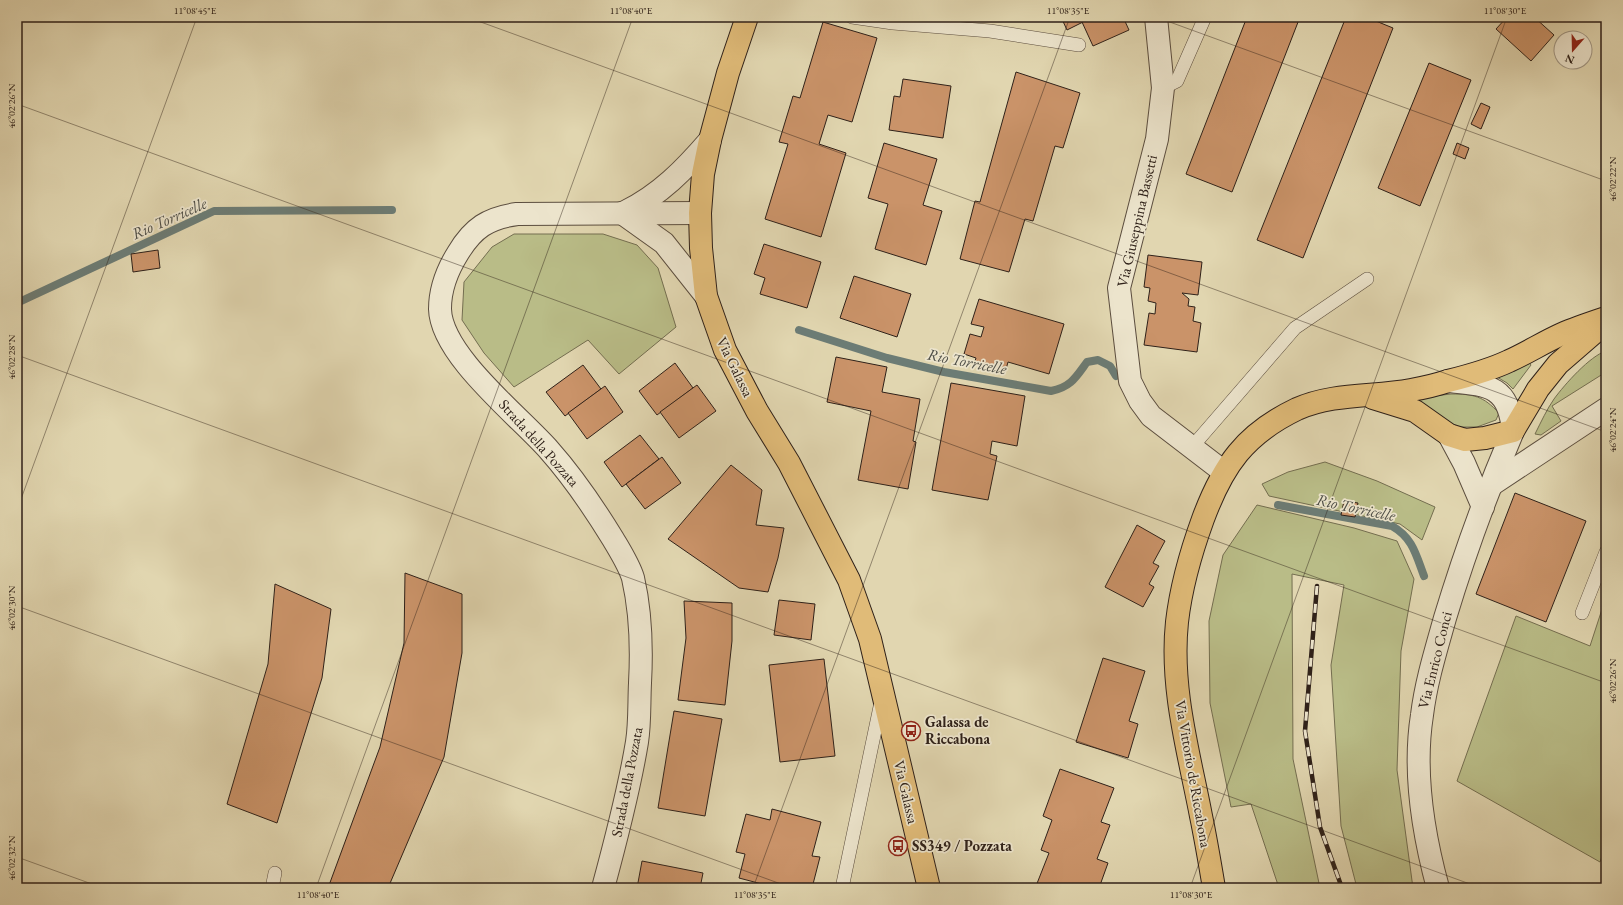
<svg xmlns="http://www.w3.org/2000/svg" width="1623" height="905" viewBox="0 0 1623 905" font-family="'EB Garamond',serif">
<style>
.green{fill:#b9bc87;stroke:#746e50}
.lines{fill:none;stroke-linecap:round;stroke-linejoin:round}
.stream{stroke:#6c7c75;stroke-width:8}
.building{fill:#ca9369;stroke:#2f2119}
.service-casing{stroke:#5c4e3f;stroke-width:14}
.minor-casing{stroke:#5c4e3f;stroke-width:24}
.tertiary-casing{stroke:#5c4e3f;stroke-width:24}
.primary-casing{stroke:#2f2119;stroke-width:24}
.service{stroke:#ece4cc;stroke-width:13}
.minor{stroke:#ece4cc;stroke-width:22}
.tertiary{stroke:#ece4cc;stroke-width:22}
.primary{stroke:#e0bb78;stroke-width:22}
.rail-casing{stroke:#2f2119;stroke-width:4.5}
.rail{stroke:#ece4cc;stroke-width:3;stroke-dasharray:9;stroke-linecap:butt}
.ticks{fill:none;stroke:#2f2119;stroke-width:1;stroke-opacity:0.45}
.labels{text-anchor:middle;stroke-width:3.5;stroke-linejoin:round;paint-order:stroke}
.street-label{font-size:15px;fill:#2f2119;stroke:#ece4cc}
.poi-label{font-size:15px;font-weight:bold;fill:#2f2119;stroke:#ece4cc;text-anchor:start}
.water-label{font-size:16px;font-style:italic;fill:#4e4e47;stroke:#ece4cc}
.neatline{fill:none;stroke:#2f2119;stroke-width:1.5}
.ticks-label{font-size:10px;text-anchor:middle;fill:#2f2119}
</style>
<rect width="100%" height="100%" fill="#e1d6b0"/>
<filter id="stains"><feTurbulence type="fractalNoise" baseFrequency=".005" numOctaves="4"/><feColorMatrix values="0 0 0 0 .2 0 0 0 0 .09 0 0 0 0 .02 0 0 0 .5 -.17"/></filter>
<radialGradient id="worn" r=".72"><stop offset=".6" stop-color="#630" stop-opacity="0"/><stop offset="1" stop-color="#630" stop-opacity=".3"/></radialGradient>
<!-- green -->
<g class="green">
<polygon points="514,234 603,234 637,245 658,268 676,327 619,374 588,340 514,387 484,353 462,320 464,282 492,247"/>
<path d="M1606,351V372L1552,406L1561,421L1541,435L1535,434C1541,422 1547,409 1554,399C1565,384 1590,356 1606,351Z"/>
<polygon points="1528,361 1531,365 1513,389 1507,383 1497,377"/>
<path d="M1451,394C1474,394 1483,396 1499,413L1496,420L1477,427H1457L1380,396H1434Z"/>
<polygon points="1325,462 1377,481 1435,507 1422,540 1400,524 1269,496 1262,484 1288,472"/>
<polygon points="1257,505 1354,528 1397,541 1414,579 1401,651 1397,770 1413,888 1357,888 1341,826 1331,665 1344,585 1292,574 1293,759 1320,888 1279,888 1251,804 1231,807 1210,703 1209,621 1223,555"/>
<polygon points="1606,597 1606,845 1600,862 1457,781 1516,616 1590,646"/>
</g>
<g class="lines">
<!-- stream -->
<g class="stream">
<polyline points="17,303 214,211 392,210"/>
<path d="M799,330L887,358L944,372L1051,391C1071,387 1076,377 1087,362L1098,360L1110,366L1116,376"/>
<path d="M1278,505L1392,526C1413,538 1416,555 1424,576"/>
</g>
</g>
<!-- building -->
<g class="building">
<polygon points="1061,17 1093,17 1067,30"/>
<polygon points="1093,17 1123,17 1129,30 1093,46 1082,22"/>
<polygon points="1247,17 1300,17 1232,192 1186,174"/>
<polygon points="1346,17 1366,17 1393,28 1303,258 1257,240"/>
<polygon points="1507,17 1534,17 1554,35 1531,61 1496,29"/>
<polygon points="823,22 877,38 852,122 828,115 819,144 846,153 821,237 765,219 788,144 779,142 793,96 800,98"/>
<polygon points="1429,63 1471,80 1420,206 1378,188"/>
<polygon points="1016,72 1080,93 1063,148 1055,146 1033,221 1025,219 1009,272 960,259 975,201 980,202"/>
<polygon points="903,79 951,86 943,138 889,130 894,96 900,97"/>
<polygon points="1481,103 1490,107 1481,129 1471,124"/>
<polygon points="884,143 937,159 923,205 942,211 926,265 875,249 888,204 868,198"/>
<polygon points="1457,143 1469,148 1465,159 1453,154"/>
<polygon points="764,244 821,262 807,308 760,294 765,278 754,274"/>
<polygon points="158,250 160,268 133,272 131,254"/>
<polygon points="1148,255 1202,262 1198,295 1182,293 1189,299 1188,306 1195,307 1193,321 1201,323 1197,352 1144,345 1149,313 1155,314 1156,303 1148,301 1150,288 1144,287"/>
<polygon points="854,276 911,294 897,337 840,318"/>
<polygon points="979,299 1064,324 1049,374 1008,362 1005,373 974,364 976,358 964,354 970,334 981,337 984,327 971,324"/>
<polygon points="836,357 887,367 882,392 920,399 913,441 916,442 908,489 858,480 871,411 827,402"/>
<polygon points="675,363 693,388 657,415 639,391"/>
<polygon points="583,365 601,389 565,416 546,392"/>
<polygon points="951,383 1025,396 1017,446 992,441 990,454 997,456 988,500 932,490"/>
<polygon points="697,385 716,411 679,438 660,412"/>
<polygon points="605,386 623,412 587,439 568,413"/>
<polygon points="640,435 659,459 622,487 604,462"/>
<polygon points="662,457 681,483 645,509 626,484"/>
<polygon points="731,465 762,490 756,525 784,528 778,558 768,592 739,588 668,539"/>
<polygon points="1515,493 1586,521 1546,622 1476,594"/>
<polygon points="1344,501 1358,503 1355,517 1341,515"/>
<polygon points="1137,525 1165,541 1153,563 1159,566 1149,584 1154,587 1143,607 1105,587"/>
<polygon points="405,573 462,594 462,653 444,757 388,888 328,888 380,747 404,643"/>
<polygon points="275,584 331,609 322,678 277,823 227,804 268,664"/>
<polygon points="779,600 815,604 811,640 774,635"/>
<polygon points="684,601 732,603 732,641 725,705 678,700 686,638"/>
<polygon points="1103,658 1145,671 1129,721 1138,724 1128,758 1076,742"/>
<polygon points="824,659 835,756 780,762 769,665"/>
<polygon points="674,711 722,719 705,816 658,808"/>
<polygon points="1060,769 1114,788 1101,822 1110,825 1097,859 1108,863 1099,888 1041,888 1036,886 1049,853 1041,850 1052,820 1043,816"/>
<polygon points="772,809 821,822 812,856 820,857 812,888 777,888 739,878 745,854 736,852 746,814 770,820"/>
<polygon points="642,861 703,873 700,888 637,888"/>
</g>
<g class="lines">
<!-- service casing -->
<g class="service-casing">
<g id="service">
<polyline points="852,17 893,23 990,31 1079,45"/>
<polyline points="1163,88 1177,81 1205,17"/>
<polyline points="1192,447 1295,328 1367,279"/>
<polyline points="1582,613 1606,552"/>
<polyline points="272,888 275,873"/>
<polyline points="842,888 881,702"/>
</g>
</g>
<!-- minor casing -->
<g class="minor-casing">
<g id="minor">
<polyline points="1156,17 1163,88 1157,139 1119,288 1130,381 1140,401 1151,416 1224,472"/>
<path d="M625,212C660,195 685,169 710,140"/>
<polyline points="622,213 664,243 706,296"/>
<polyline points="1491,485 1606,409"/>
<path d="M603,888C616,840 629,791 637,742C640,723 639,703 640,683C642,647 641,613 633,578C629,565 620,551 613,539C594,508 573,477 549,450C519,416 441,355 440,309C440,289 448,269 458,253C473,228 488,218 517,214L700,213"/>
</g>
</g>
<!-- tertiary casing -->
<g class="tertiary-casing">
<g id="tertiary">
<polyline points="1449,435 1464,463 1483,507"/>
<path d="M1438,888C1423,833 1413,772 1422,715C1426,682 1436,650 1445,618C1464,555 1487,492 1513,431C1509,385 1488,385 1448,381"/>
</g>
</g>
<!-- primary casing -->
<g class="primary-casing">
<g id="primary">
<polyline points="747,17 728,73 710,140 703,174 700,213 701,248 706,296 725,350 757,411 789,463 849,580 870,639 929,888"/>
<polyline points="1373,398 1415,411 1449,435 1465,440 1485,438 1513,431 1538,389 1558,364 1603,325"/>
<path d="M1214,888C1210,864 1206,840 1201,816C1189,753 1170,688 1177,622C1181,587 1191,552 1203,519C1223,465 1245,434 1297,409C1333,393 1373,397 1411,390C1423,388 1436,385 1448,381C1468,376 1490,370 1509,361C1527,353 1544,342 1562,334C1576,328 1591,323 1606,318"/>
</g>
</g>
<!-- service -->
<use href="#service" class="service"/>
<!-- minor -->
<use href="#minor" class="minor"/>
<!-- tertiary -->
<use href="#tertiary" class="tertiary"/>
<!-- primary -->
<use href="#primary" class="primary"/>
<!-- rail casing -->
<g class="rail-casing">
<polyline id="rail" points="1317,586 1305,731 1320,827 1342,888"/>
</g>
<!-- rail -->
<use href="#rail" class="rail"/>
</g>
<!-- ticks -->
<path class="ticks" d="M467,17L1606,432M1156,17L1606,181M17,104L1606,683M17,355L1481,888M17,510L197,17M17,606L792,888M17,857L103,888M316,888L633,17M753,888L1070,17M1190,888L1507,17"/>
<!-- icons -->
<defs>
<g id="bus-ring" transform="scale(1)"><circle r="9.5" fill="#ece4cc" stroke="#8f2418" stroke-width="1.5"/><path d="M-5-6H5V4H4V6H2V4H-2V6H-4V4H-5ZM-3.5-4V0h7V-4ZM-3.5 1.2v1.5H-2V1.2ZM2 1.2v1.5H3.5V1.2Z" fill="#8f2418"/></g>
</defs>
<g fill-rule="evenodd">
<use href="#bus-ring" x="911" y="731"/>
<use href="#bus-ring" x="898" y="846"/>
</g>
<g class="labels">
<!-- street labels -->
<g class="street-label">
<text transform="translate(1137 221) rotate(-77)" y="5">Via Giuseppina Bassetti</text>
<text transform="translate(735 367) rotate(64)" y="5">Via Galassa</text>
<text transform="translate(539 443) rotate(48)" y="5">Strada della Pozzata</text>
<text transform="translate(1435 660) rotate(-76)" y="5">Via Enrico Conci</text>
<text transform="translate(1193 774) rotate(80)" y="5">Via Vittorio de Riccabona</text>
<text transform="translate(627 782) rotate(-79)" y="5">Strada della Pozzata</text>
<text transform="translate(906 792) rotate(77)" y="5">Via Galassa</text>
</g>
<!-- poi labels -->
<g class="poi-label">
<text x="925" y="727">Galassa de<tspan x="925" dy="17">Riccabona</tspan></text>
<text x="912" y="851">SS349 / Pozzata</text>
</g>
<!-- water labels -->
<g class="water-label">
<text transform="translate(169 218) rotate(-24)" y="6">Rio Torricelle</text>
<text transform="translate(967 361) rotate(11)" y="6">Rio Torricelle</text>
<text transform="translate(1356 507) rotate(12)" y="6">Rio Torricelle</text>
</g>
</g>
<!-- margin -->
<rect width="1623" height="905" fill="none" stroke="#e1d6b0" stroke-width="44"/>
<!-- north arrow -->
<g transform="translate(1573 50) rotate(200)"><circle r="19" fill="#ece4cc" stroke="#a09684"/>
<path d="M0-3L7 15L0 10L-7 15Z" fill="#8f2418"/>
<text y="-6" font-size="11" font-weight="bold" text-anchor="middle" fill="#2f2119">N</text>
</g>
<rect x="22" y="22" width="1579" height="861" class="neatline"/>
<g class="ticks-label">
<text x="195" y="14">11°08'45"E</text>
<text x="631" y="14">11°08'40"E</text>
<text x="1068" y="14">11°08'35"E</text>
<text x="1505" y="14">11°08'30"E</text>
<text transform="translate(11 106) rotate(-90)" y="4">46°02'26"N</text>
<text transform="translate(1612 179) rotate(-90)" y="4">46°02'22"N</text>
<text transform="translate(11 357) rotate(-90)" y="4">46°02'28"N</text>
<text transform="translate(1612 430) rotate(-90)" y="4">46°02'24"N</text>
<text transform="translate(11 608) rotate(-90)" y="4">46°02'30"N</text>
<text transform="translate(1612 681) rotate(-90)" y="4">46°02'26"N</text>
<text transform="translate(11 858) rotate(-90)" y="4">46°02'32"N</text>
<text x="318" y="898">11°08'40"E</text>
<text x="755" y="898">11°08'35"E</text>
<text x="1191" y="898">11°08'30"E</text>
</g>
<rect width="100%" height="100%" filter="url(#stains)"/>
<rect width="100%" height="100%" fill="url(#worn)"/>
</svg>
